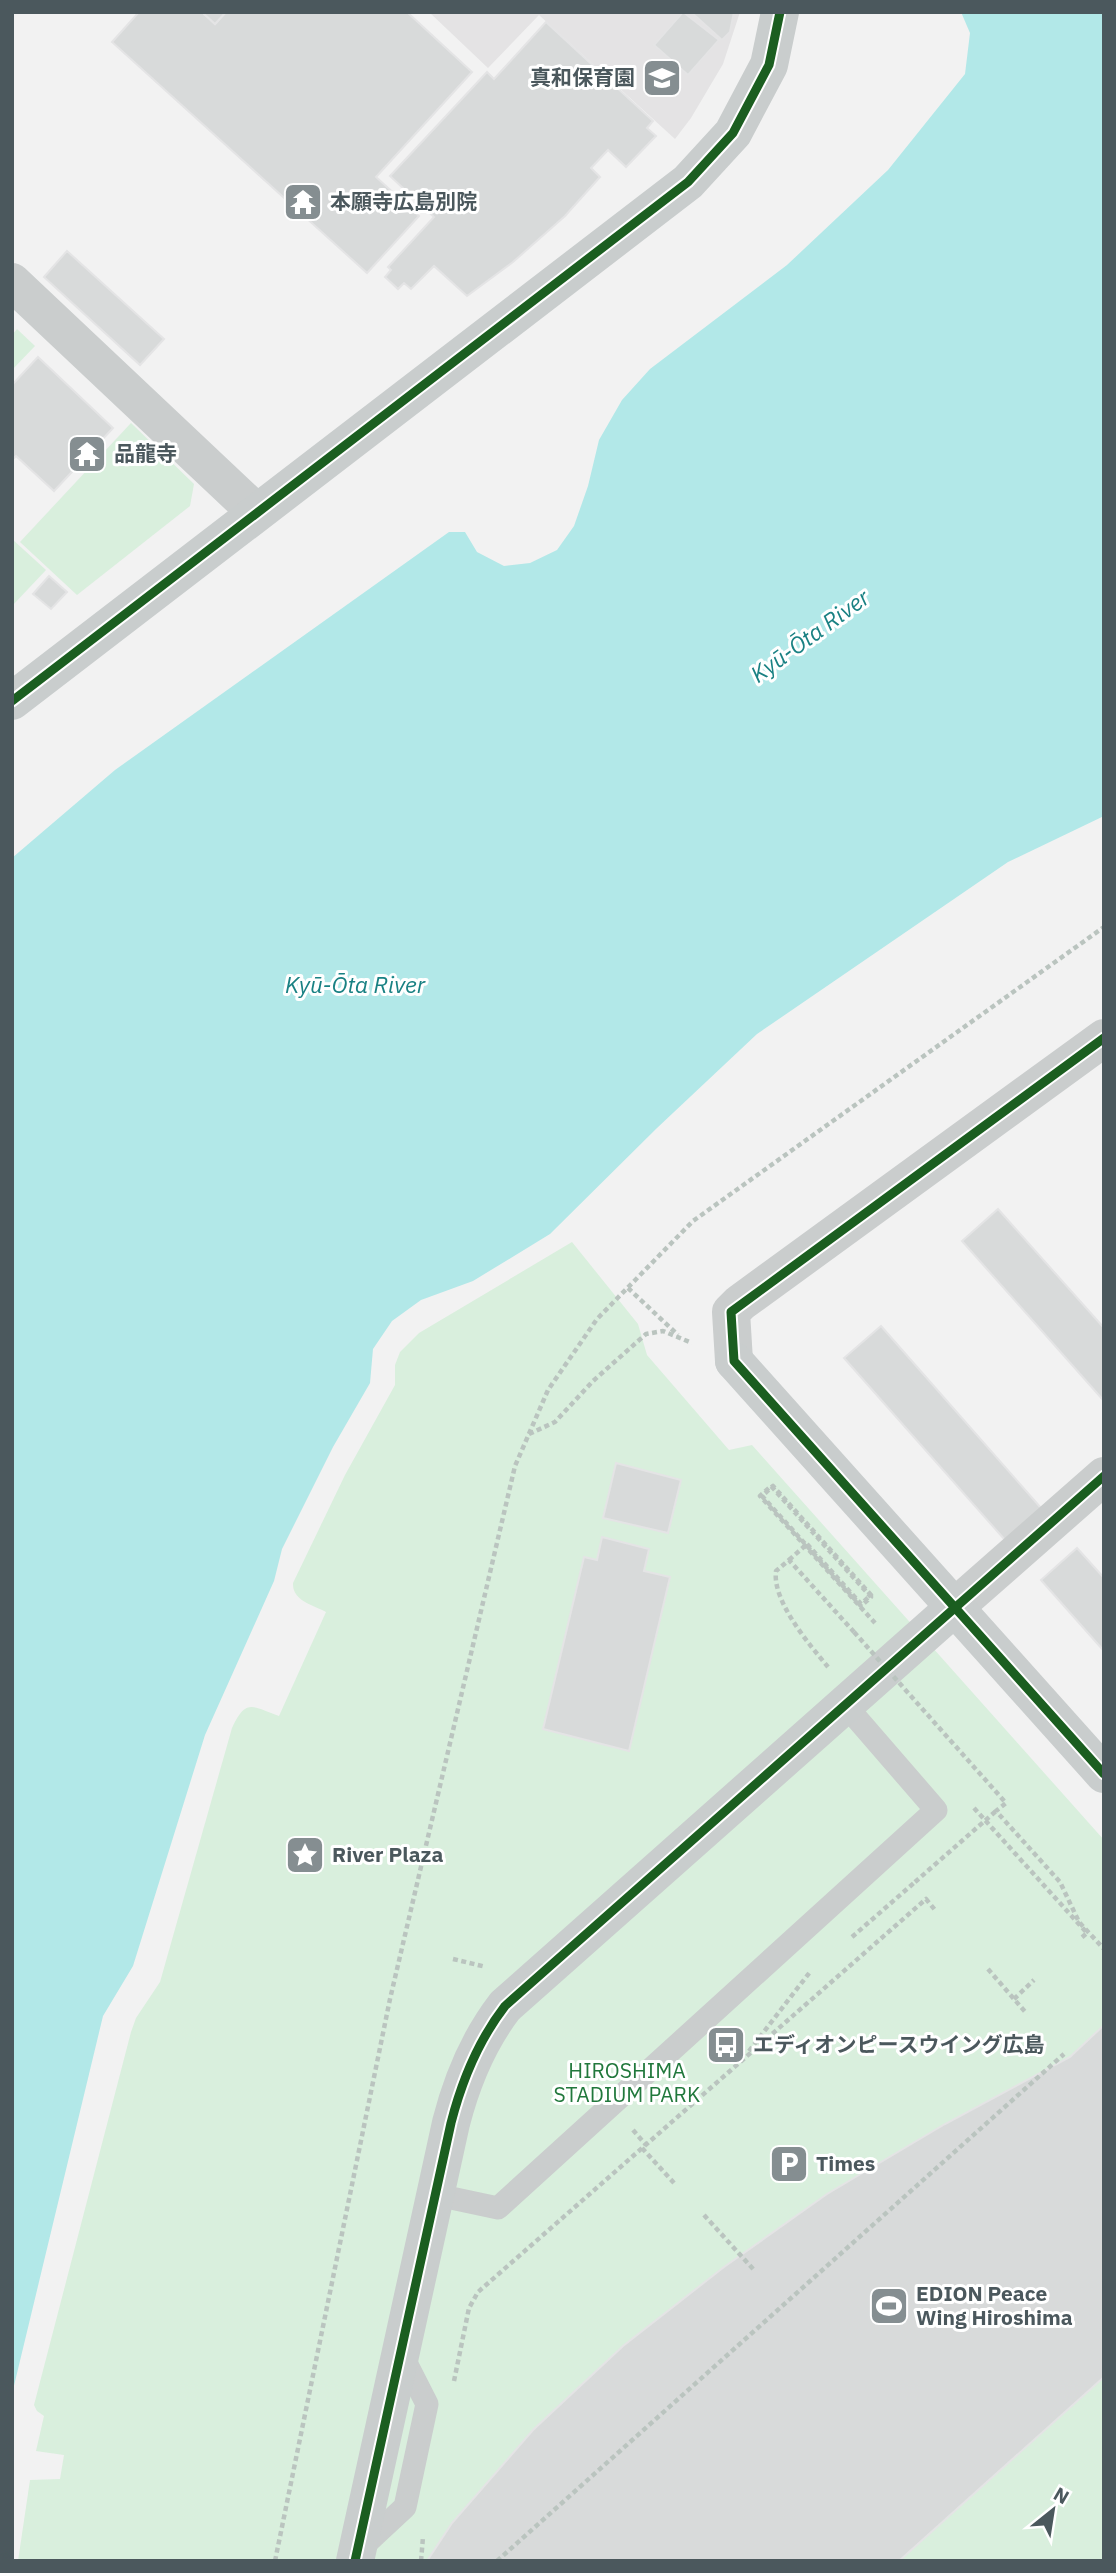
<svg xmlns="http://www.w3.org/2000/svg" width="1116" height="2573" viewBox="0 0 1116 2573" font-family="'IBM Plex Sans','Noto Sans JP',sans-serif">
<style>
.education{fill:#e4e3e4}
.green{fill:#d9efdd}
.water{fill:#b2e8e8}
.building{fill:#d8dada;stroke:#e4e4e5;stroke-width:2}
.lines{fill:none;stroke-linecap:round;stroke-linejoin:round}
.path{stroke:#bac4bf;stroke-width:4.5;stroke-dasharray:5 3.5;stroke-linecap:butt}
.lane{stroke:#cacdcd;stroke-width:23}
.street{stroke:#cacdcd;stroke-width:38}
.secondary{stroke:#c9cdcd;stroke-width:38}
.path-bridge{stroke:#bac4bf;stroke-width:4.5;stroke-dasharray:5 3.5;stroke-linecap:butt}
.cycleway-casing{stroke:#fff;stroke-width:13}
.cycleway{stroke:#1b5e20;stroke-width:9}
.labels{text-anchor:middle;stroke-width:6;stroke-linejoin:round;paint-order:stroke}
.poi-label{font-size:21px;font-weight:bold;fill:#4b585d;stroke:#fff;text-anchor:start}
.park-label{font-size:21px;fill:#21783c;stroke:#fff}
.water-label{font-size:23px;font-style:italic;fill:#198183;stroke:#fff}
</style>
<rect width="100%" height="100%" fill="#f2f2f2"/>
<!-- education -->
<polygon class="education" points="429,12 740,12 723,64 691,118 675,139 539,15 488,68"/>
<!-- green -->
<g class="green">
<polygon points="17,329 35,346 12,370 12,335"/>
<polygon points="131,423 194,484 190,506 77,595 20,542"/>
<polygon points="12,539 46,570 12,606"/>
<path d="M572,1242L638,1324L647,1355L729,1450L752,1445L1104,1840V2561H18L30,2480L60,2479L64,2455L36,2451L44,2416L37,2411L34,2405L131,2032L136,2018L160,1982L232,1728C246,1698 252,1706 279,1716L326,1612C314,1605 292,1601 293,1583L345,1475L395,1385V1365L400,1352L419,1333Z"/>
</g>
<!-- water -->
<polygon class="water" points="961,12 1104,12 1104,816 1008,862 757,1034 657,1128 550,1234 473,1281 421,1300 392,1321 373,1349 370,1383 333,1447 282,1549 274,1581 205,1735 133,1966 103,2016 12,2394 12,858 115,770 449,532 465,532 477,552 504,566 530,563 557,550 574,526 588,486 599,440 622,400 650,369 787,265 888,170 965,74 970,33"/>
<!-- building -->
<g class="building">
<polygon points="139,12 202,12 215,24 226,12 407,12 472,72 376,177 419,216 367,273 112,42"/>
<polygon points="202,12 226,12 215,24"/>
<polygon points="683,12 719,40 688,75 654,45"/>
<polygon points="691,12 734,12 730,32 722,40"/>
<polygon points="546,22 653,121 647,128 656,136 626,167 608,150 591,168 600,177 565,216 513,262 467,296 434,266 411,289 404,283 398,289 385,277 391,270 388,267 434,217 390,176 487,72 494,79"/>
<polygon points="67,251 164,339 140,365 44,277"/>
<polygon points="38,357 113,428 54,491 16,456 12,460 12,385"/>
<polygon points="49,576 67,592 51,609 33,594"/>
<polygon points="998,1209 1104,1328 1104,1401 962,1241"/>
<polygon points="881,1326 1041,1508 1005,1540 844,1358"/>
<polygon points="616,1463 681,1480 668,1533 603,1518"/>
<polygon points="602,1537 649,1549 644,1571 670,1577 629,1751 543,1729 584,1557 597,1560"/>
<polygon points="1077,1548 1104,1578 1104,1651 1041,1580"/>
<polygon points="1104,2025 1104,2377 899,2561 427,2561 452,2523 533,2430 623,2346 724,2267 827,2194 945,2124 1070,2057"/>
</g>
<g class="lines">
<!-- path -->
<g class="path">
<polyline points="628,1288 678,1335"/>
<polyline points="529,1434 555,1422 593,1381 646,1334 663,1331 692,1343"/>
<polyline points="789,1560 807,1544"/>
<path d="M828,1667C809,1644 772,1601 776,1571L789,1560L854,1632"/>
<polyline points="974,1808 1087,1933 1081,1938"/>
<polyline points="852,1937 915,1882"/>
<polyline points="453,1959 486,1967"/>
<polyline points="988,1969 1027,2014"/>
<polyline points="1014,1999 1034,1980"/>
<polyline points="749,2051 810,1972"/>
<polyline points="633,2130 646,2145"/>
<polyline points="642,2148 674,2183"/>
<polyline points="704,2215 754,2270"/>
<polyline points="454,2381 469,2308 478,2292 926,1899 935,1910"/>
<polyline points="275,2561 390,1999 515,1466 548,1390 597,1319 693,1221 1104,927"/>
<polyline points="421,2561 423,2537"/>
<polyline points="497,2561 1064,2054"/>
</g>
<!-- lane -->
<g class="lane">
<polyline points="437,2195 498,2208 936,1810 846,1706"/>
<polyline points="360,2549 405,2507 427,2404 401,2353"/>
</g>
<!-- street -->
<g class="street">
<polyline points="12,282 256,512"/>
<polyline points="734,1361 731,1312 740,1303 1104,1038"/>
<polyline points="955,1607 1104,1476"/>
</g>
<!-- secondary -->
<g class="secondary">
<polyline points="12,701 688,182 733,133 769,65 780,12"/>
<polyline points="734,1361 1104,1774"/>
<path d="M355,2561L451,2123C462,2080 478,2041 505,2006L955,1607"/>
</g>
<!-- path-bridge -->
<g class="path-bridge">
<polyline points="807,1544 861,1604 871,1595 773,1486 762,1496 861,1606 871,1597 771,1486 760,1496 875,1623"/>
<polyline points="854,1632 1006,1803 996,1811 1060,1882 1079,1922 1104,1949"/>
<polyline points="915,1882 996,1811"/>
</g>
<!-- cycleway casing -->
<g class="cycleway-casing">
<g id="cycleway">
<polyline points="12,701 688,182 733,133 769,65 780,12"/>
<polyline points="1104,1038 731,1312 734,1361 1104,1774"/>
<path d="M355,2561L451,2123C462,2080 478,2041 505,2006L1104,1476"/>
</g>
</g>
<!-- cycleway -->
<use href="#cycleway" class="cycleway"/>
</g>
<!-- icons -->
<defs>
<g id="school-square" transform="scale(2.0125)"><rect x="-9" y="-9" width="18" height="18" rx="4" fill="#858e91" stroke="#fff"/><path d="M0-5L7-2L0 1L-7-2ZM-4 1L0 2.5L4 1V4Q0 6-4 4Z" fill="#fff"/></g>
<g id="temple-square" transform="scale(2.0125)"><rect x="-9" y="-9" width="18" height="18" rx="4" fill="#858e91" stroke="#fff"/><path d="M0-6L5-2H3V0L6.5 2.5H4V6H1.5V3h-3V6H-4V2.5H-6.5L-3 0V-2H-5Z" fill="#fff"/></g>
<g id="sight-square" transform="scale(2.0125)"><rect x="-9" y="-9" width="18" height="18" rx="4" fill="#858e91" stroke="#fff"/><path d="M0-6L1.8-2.2L6-1.7L2.9 1.2L3.7 5.4L0 3.3L-3.7 5.4L-2.9 1.2L-6-1.7L-1.8-2.2Z" fill="#fff"/></g>
<g id="bus-square" transform="scale(2.0125)"><rect x="-9" y="-9" width="18" height="18" rx="4" fill="#858e91" stroke="#fff"/><path d="M-5-6H5V4H4V6H2V4H-2V6H-4V4H-5ZM-3.5-4V0h7V-4ZM-3.5 1.2v1.5H-2V1.2ZM2 1.2v1.5H3.5V1.2Z" fill="#fff"/></g>
<g id="parking-square" transform="scale(2.0125)"><rect x="-9" y="-9" width="18" height="18" rx="4" fill="#858e91" stroke="#fff"/><path d="M-3.5-5.5H1a3.5 3.5 0 0 1 0 7H-1V5.5H-3.5ZM-1-3.4V-.6H.8a1.4 1.4 0 0 0 0-2.8Z" fill="#fff"/></g>
<g id="stadium-square" transform="scale(2.0125)"><rect x="-9" y="-9" width="18" height="18" rx="4" fill="#858e91" stroke="#fff"/><path d="M0-5a6.5 5 0 1 0 0 10a6.5 5 0 1 0 0-10ZM-3.5-1.8h7v3.6h-7Z" fill="#fff"/></g>
</defs>
<g fill-rule="evenodd">
<use href="#school-square" x="662" y="78"/>
<use href="#temple-square" x="303" y="202"/>
<use href="#temple-square" x="87" y="454"/>
<use href="#sight-square" x="305" y="1855"/>
<use href="#bus-square" x="726" y="2045"/>
<use href="#parking-square" x="789" y="2164"/>
<use href="#stadium-square" x="889" y="2306"/>
</g>
<g class="labels">
<!-- poi labels -->
<g class="poi-label">
<text x="635" y="85" text-anchor="end">真和保育園</text>
<text x="330" y="209">本願寺広島別院</text>
<text x="114" y="461">品龍寺</text>
<text x="332" y="1862">River Plaza</text>
<text x="753" y="2052">エディオンピースウイング広島</text>
<text x="816" y="2171">Times</text>
<text x="916" y="2301">EDION Peace<tspan x="916" dy="24">Wing Hiroshima</tspan></text>
</g>
<!-- park labels -->
<g class="park-label">
<text x="627" y="2078">HIROSHIMA<tspan x="627" dy="24">STADIUM PARK</tspan></text>
</g>
<!-- water labels -->
<g class="water-label">
<text transform="translate(810 636) rotate(-36)" y="8">Kyū-Ōta River</text>
<text x="355" y="993">Kyū-Ōta River</text>
</g>
</g>
<!-- border -->
<rect width="1116" height="2573" fill="none" stroke="#4b585d" stroke-width="28"/>
<!-- north arrow -->
<g transform="translate(1053 2510) rotate(30)" stroke="#ffffff" stroke-width="5" paint-order="stroke">
<path d="M0-5L12 26L0 18L-12 26Z" fill="#4b585d"/>
<text y="-10" font-size="19" font-weight="bold" text-anchor="middle" fill="#4b585d">N</text>
</g>
</svg>
